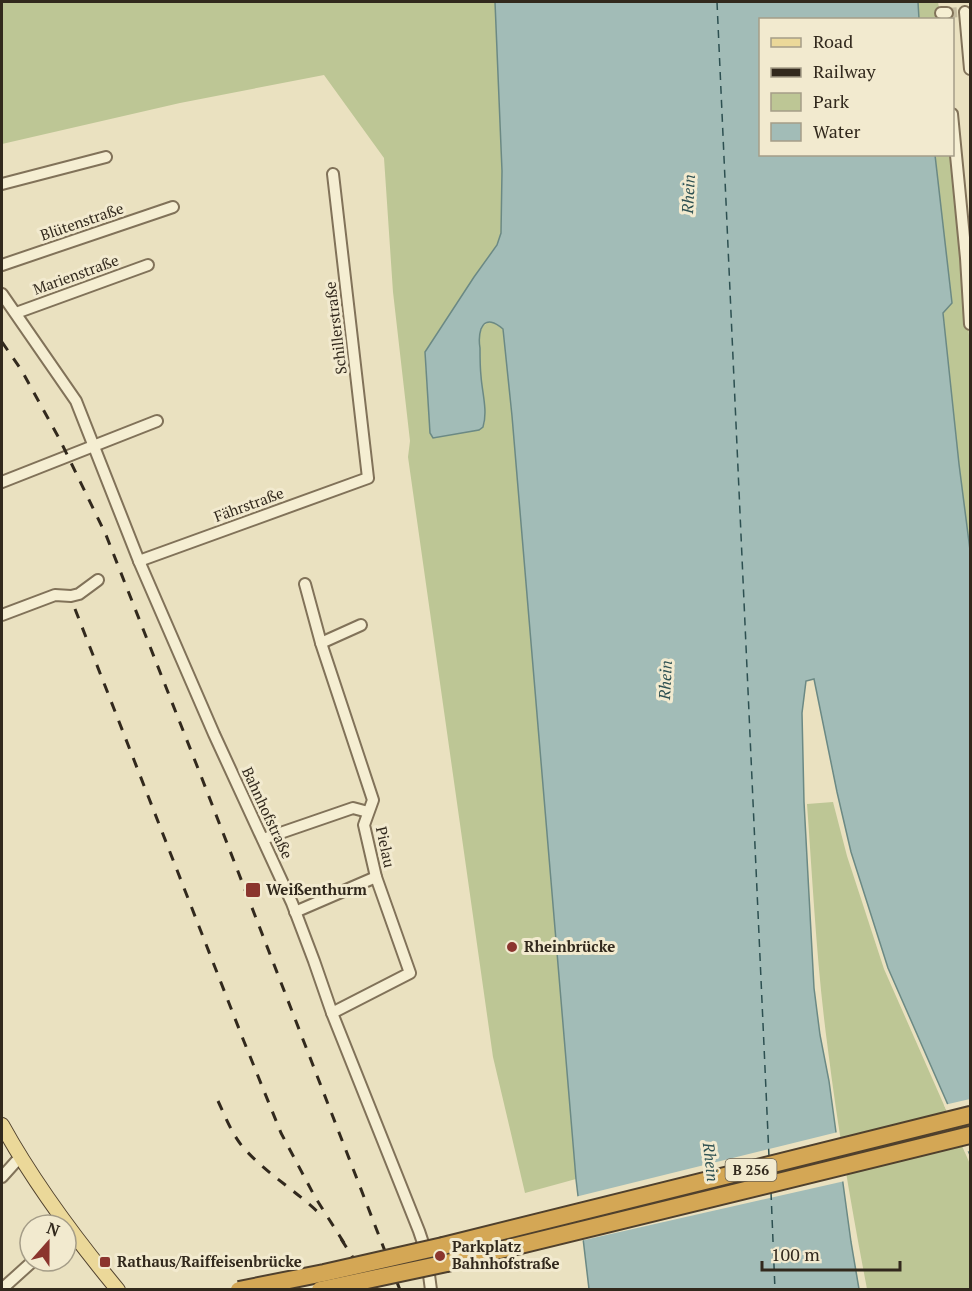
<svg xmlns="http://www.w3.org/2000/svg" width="972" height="1291" viewBox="0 0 972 1291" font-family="'PT Serif',serif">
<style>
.green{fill:#bdc695}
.water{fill:#a2bcb7;stroke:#6b8984;stroke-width:1.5}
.pier{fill:#eae1c0}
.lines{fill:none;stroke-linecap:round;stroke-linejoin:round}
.ferry{stroke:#2d5051;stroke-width:1.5;stroke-dasharray:8 6;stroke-linecap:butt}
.minor-tunnel{stroke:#c5bc9f;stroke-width:10;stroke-dasharray:10 5;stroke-linecap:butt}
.minor-casing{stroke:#817259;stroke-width:14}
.major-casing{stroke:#4f402d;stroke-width:16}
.highway-casing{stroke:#4f402d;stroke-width:20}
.minor{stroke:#f5eed2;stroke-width:10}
.major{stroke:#ebd899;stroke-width:14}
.highway{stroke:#d4a755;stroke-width:16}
.rail{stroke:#32291d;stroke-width:3;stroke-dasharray:10 10;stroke-linecap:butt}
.highway-bridge-casing{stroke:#4f402d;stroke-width:20;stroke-linecap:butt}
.highway-bridge{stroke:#d4a755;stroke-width:16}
.poi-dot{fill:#8b352e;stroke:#f2eacf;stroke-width:2}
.labels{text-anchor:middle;stroke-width:6;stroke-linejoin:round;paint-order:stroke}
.shield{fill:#f2eacf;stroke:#6c6352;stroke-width:1.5}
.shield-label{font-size:14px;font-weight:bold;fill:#32291d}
.street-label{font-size:15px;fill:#32291d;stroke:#f2eacf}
.poi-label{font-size:15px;font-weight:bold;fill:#32291d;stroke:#f2eacf;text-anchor:start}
.water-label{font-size:16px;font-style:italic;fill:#2d5051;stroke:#f2eacf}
</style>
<rect width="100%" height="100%" fill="#eae1c0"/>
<!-- green -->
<g class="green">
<polygon points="2,2 495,2 502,171 501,233 497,245 474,277 428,347 425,356 430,433 433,438 481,429 483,427 485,421 480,373 479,338 481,330 483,326 489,322 493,321 503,329 512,416 576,1179 525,1193 493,1057 408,457 410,441 393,292 384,158 324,75 180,103 2,144"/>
<polygon points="918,2 938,2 941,19 919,19"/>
<polygon points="952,154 970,346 970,550 959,464 943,313 952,303 935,155"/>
<path d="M833,802L847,856L884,969L970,1164V1289H867C852,1210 838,1130 828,1050C817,969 813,887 807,804Z"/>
</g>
<!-- water -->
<path class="water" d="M495,2H918L919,19L760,20V154L935,155L952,303L943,313L959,464L970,550V1155L888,968L851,852L837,792L814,679L806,681L802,713L804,802L814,988L820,1035L829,1081L851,1242L859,1289H589L576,1179L512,416L503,329C496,323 486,317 481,329C479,335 479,342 480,348C480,357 480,367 481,376C482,392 488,411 483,427L479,430L433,438L430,433L425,352L474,277L497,245L501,233L502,171Z"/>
<!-- pier -->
<g class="pier">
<polygon points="970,1099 970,1151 965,1152 944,1105"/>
<polygon points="838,1132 845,1181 580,1241 575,1197"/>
</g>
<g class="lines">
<!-- ferry -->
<g class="ferry">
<polyline points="717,2 769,1157"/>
<polyline points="771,1192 775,1290"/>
</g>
<!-- minor-tunnel -->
<polyline class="minor-tunnel" points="947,13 959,12"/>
<!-- minor casing -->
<g class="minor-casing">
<g id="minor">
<polyline points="965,12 970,69"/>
<polyline points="941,13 947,13"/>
<polyline points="952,114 966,258 970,324"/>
<polyline points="2,184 106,157"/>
<polyline points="2,265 173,207"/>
<polyline points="2,294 76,401 139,561 214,734 292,903 314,961 332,1013 419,1231 426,1252 431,1290"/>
<polyline points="16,313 148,265"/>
<polyline points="2,482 157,421"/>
<polyline points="139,561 368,478 333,174"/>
<polyline points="305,584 321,643 373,800 364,825 376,877 410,973 332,1013"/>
<polyline points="2,615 55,595 71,596 79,594 98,580"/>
<polyline points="321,643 361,625"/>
<polyline points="263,839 353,808 368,812"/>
<polyline points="295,912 376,877"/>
<polyline points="2,1177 20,1157"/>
<polyline points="2,1289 33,1261"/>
</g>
</g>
<!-- major casing -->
<g class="major-casing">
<path id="major" d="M2,1125C34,1183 75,1238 118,1290"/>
</g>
<!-- highway casing -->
<g class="highway-casing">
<g id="highway">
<polyline points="443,1246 970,1115"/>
<polyline points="447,1263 970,1135"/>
</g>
</g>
<!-- minor -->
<use href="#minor" class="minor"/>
<!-- major -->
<use href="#major" class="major"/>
<!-- highway -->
<use href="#highway" class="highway"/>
<!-- rail -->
<g class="rail">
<polyline points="2,342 22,371 60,440 106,535 201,776 400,1290"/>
<polyline points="75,609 243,1039 281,1133 315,1197 346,1246"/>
<path d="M218,1101C225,1116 231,1132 242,1146C265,1173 297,1191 322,1216"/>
<polyline points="341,1239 374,1290"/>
</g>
<!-- highway-bridge casing -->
<g class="highway-bridge-casing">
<g id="highway-bridge">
<polyline points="239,1290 324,1273 443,1246"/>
<polyline points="320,1290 447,1263"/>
</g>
</g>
<!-- highway-bridge -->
<use href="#highway-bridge" class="highway-bridge"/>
</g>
<!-- markers -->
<g class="poi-dot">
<rect x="245" y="882" width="16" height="16" rx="3"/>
<circle cx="512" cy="947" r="6"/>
<circle cx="440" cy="1256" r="6"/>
<rect x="99" y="1256" width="12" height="12" rx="3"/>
</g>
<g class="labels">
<!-- shield labels -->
<rect class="shield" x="725.5" y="1159" width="51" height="22" rx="4.5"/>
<g class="shield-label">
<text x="751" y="1175">B 256</text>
</g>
<!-- street labels -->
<g class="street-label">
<text transform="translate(82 222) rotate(-19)" y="5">Blütenstraße</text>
<text transform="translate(76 275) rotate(-20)" y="5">Marienstraße</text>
<text transform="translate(336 328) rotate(-97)" y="5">Schillerstraße</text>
<text transform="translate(249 505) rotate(-20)" y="5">Fährstraße</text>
<text transform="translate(267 813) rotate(65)" y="5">Bahnhofstraße</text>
<text transform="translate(385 847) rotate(78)" y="5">Pielau</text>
</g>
<!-- poi labels -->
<g class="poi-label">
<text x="266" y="895">Weißenthurm</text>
<text x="524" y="952">Rheinbrücke</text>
<text x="452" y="1252">Parkplatz<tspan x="452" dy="17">Bahnhofstraße</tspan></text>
<text x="117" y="1267">Rathaus/Raiffeisenbrücke</text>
</g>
<!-- water labels -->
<g class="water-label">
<text transform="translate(688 194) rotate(-87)" y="6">Rhein</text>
<text transform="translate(665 680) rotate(-87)" y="6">Rhein</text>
<text transform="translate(711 1162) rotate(83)" y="6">Rhein</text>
</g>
</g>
<!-- border -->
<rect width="972" height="1291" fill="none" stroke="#32291d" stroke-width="6"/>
<!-- legend -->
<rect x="759" y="18" width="195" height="138" fill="#f2eacf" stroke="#a59d88" stroke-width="1.5"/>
<rect x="771" y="38" width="30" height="9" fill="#ebd899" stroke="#a59d88" stroke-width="1.5"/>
<text x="813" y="48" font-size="18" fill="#32291d">Road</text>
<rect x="771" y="68" width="30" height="9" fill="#32291d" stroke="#a59d88" stroke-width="1.5"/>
<text x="813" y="78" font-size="18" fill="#32291d">Railway</text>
<rect x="771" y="93" width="30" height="18" fill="#bdc695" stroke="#a59d88" stroke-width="1.5"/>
<text x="813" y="108" font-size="18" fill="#32291d">Park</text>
<rect x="771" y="123" width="30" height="18" fill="#a2bcb7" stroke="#a59d88" stroke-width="1.5"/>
<text x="813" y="138" font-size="18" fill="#32291d">Water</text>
<!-- north arrow -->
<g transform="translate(48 1243) rotate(21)"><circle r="28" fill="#f2eacf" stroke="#a59d88" stroke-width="1.5"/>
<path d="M0-4.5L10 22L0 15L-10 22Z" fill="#8b352e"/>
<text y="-9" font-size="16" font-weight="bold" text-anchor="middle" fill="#32291d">N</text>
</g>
<!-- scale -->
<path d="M762 1261v9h138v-9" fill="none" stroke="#32291d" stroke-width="3"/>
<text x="771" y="1261" font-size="18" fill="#32291d" stroke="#f2eacf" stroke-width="4.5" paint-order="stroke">100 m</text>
</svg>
